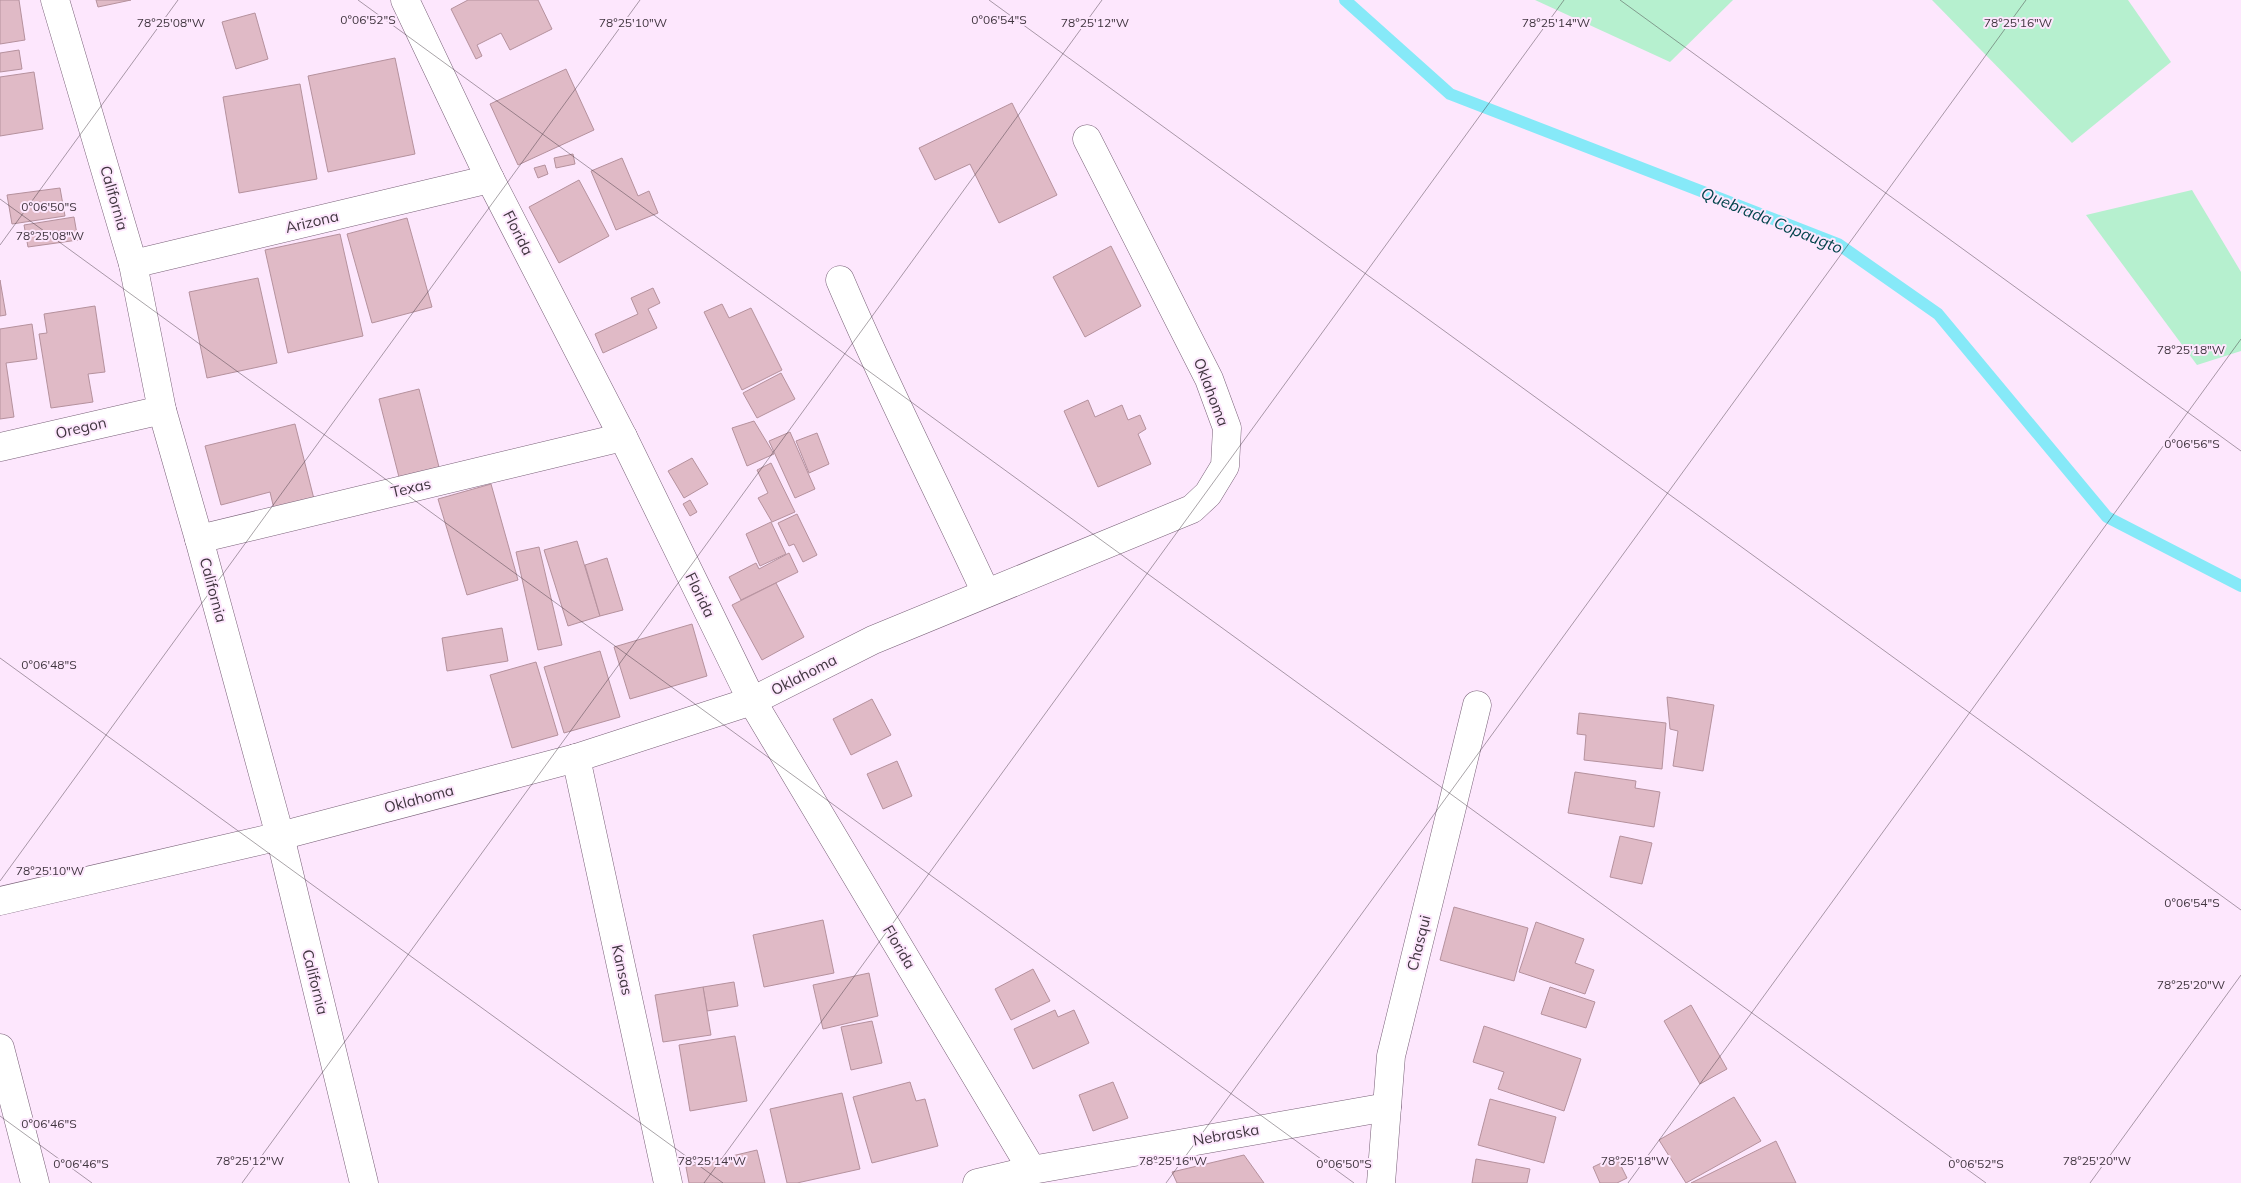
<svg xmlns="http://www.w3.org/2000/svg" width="2241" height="1183" viewBox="0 0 2241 1183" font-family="Mulish,sans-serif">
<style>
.green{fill:#b6f0cf}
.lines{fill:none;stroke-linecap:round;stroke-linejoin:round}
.stream{stroke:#86e9f8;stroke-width:12}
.building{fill:#e0bac6;stroke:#b5919d}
.street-casing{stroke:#796178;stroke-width:29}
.street{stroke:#fff;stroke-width:28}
.ticks{fill:none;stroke:#40353f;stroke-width:1;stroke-opacity:0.45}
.labels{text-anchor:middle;stroke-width:4;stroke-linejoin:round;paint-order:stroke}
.street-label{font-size:15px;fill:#40353f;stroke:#fde7fd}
.water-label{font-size:16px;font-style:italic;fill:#03444c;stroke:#fde7fd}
.ticks-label{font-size:12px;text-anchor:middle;fill:#40353f;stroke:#fde7fd;stroke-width:4;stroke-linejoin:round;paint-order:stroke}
</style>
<rect width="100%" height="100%" fill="#fde7fd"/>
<!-- green -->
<g class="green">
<polygon points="1535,0 1733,0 1670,62"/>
<polygon points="1932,0 2128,0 2171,62 2072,143"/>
<polygon points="2192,190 2241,272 2241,351 2197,365 2086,215"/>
</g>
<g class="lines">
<!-- stream -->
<polyline class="stream" points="1345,0 1450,94 1838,244 1938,314 2107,517 2241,586"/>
</g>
<!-- building -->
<g class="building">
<polygon points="0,0 19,0 25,40 0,44"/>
<polygon points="96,0 131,0 98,7"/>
<polygon points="468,0 538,0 552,29 510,50 501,33 477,45 482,56 476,59 451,9"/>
<polygon points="255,13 268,59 236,69 222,22"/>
<polygon points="19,50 22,69 0,72 0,53"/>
<polygon points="395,58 415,154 328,172 308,76"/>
<polygon points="566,69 594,130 518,165 490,104"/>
<polygon points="34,72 43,129 0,136 0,77"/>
<polygon points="300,84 317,179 239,193 223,97"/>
<polygon points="1012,103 1057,195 999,223 970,164 935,180 919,148"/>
<polygon points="573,154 575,164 556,168 554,158"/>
<polygon points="622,158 638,196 649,191 658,213 616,230 591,171"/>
<polygon points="545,165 548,174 538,178 534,168"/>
<polygon points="579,180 609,236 559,263 529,207"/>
<polygon points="60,188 65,216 12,224 7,195"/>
<polygon points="74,217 78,240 28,247 24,225"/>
<polygon points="407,218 432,307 372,323 347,234"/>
<polygon points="340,234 363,336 288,353 265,250"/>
<polygon points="1111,246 1141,306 1085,337 1053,277"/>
<polygon points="258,278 277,363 207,378 189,292"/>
<polygon points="0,280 6,315 0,316"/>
<polygon points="653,288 660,303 648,309 657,328 603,353 595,334 638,314 631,298"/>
<polygon points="722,304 729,318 751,308 782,370 742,390 704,312"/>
<polygon points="95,306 105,372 88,374 93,402 51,408 39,334 47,333 44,314"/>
<polygon points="32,324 37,359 6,363 14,417 0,419 0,329"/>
<polygon points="781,373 795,399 757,418 743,393"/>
<polygon points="419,389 440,471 400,481 379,399"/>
<polygon points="1088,400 1095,417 1122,405 1128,420 1140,415 1146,429 1138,434 1151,464 1098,487 1064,411"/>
<polygon points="754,421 774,454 747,466 732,428"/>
<polygon points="295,424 314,499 274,509 270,492 221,505 205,446"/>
<polygon points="790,432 815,489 795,498 769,441"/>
<polygon points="817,433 829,464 809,473 796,441"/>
<polygon points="692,458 708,484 684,498 668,471"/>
<polygon points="771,463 795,512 772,522 758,498 768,493 757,470"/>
<polygon points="491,484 518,580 467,595 438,499"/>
<polygon points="690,500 697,512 690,516 683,504"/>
<polygon points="797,514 817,555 803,562 794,544 789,546 778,523"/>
<polygon points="771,522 786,554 760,566 746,534"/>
<polygon points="577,541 600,616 568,626 544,550"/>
<polygon points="539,547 562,645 538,650 516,552"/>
<polygon points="789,553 798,572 741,600 729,577 756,563 759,569"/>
<polygon points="607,558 623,610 600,616 585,565"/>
<polygon points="776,583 804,637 762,660 732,605"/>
<polygon points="692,624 707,676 630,699 614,647"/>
<polygon points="502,628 508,661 447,671 442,638"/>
<polygon points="600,651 620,717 564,733 544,667"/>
<polygon points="536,662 558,735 512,748 490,675"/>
<polygon points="1667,697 1714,705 1703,771 1673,766 1678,731 1670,729"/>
<polygon points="872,699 891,735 851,755 833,719"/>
<polygon points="1579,713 1666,723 1662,769 1584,760 1586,735 1577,734"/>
<polygon points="897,761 912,796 883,809 867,774"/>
<polygon points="1575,772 1636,781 1635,788 1660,792 1654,827 1568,813"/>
<polygon points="1620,836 1652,843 1642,884 1610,877"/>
<polygon points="1454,907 1528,928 1514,981 1440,960"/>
<polygon points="823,920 834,973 764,987 753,935"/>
<polygon points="1536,922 1584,939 1575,963 1594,970 1585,994 1519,972"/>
<polygon points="1033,969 1050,1001 1011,1020 995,989"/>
<polygon points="869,973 878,1016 823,1029 813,985"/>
<polygon points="734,982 738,1006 707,1011 703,987"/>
<polygon points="703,987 711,1035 663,1042 655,995"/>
<polygon points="1550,987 1595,1002 1586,1028 1541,1014"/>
<polygon points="1691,1005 1727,1069 1700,1084 1664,1021"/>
<polygon points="1055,1010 1058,1017 1074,1010 1089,1043 1033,1069 1014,1029"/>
<polygon points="872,1021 882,1063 851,1070 841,1027"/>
<polygon points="1484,1026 1581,1059 1564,1111 1498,1089 1504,1072 1473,1062"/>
<polygon points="735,1036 747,1101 690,1111 679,1045"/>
<polygon points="910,1082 916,1101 925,1099 938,1146 872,1163 853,1097"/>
<polygon points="1113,1082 1128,1118 1093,1131 1079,1095"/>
<polygon points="842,1093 860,1169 797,1183 787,1183 770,1109"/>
<polygon points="1734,1097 1761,1141 1686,1183 1659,1140"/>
<polygon points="1490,1099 1556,1117 1544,1163 1478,1145"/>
<polygon points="1776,1141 1796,1183 1691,1183"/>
<polygon points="757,1150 765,1183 689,1183 686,1167"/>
<polygon points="1244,1155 1264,1183 1177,1183 1172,1172"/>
<polygon points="1616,1156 1627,1178 1617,1183 1600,1183 1593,1167"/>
<polygon points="1476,1159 1530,1169 1527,1183 1472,1183"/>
</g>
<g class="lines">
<!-- street casing -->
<g class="street-casing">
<g id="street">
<polyline points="55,0 133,264 162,410 199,539 280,836 364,1183"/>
<polyline points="405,0 490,179 623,437 752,701 1032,1170"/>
<polyline points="133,264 490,179"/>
<path d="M840,280C885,386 938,489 986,593"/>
<polyline points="0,447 162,410"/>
<polyline points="199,539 623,437"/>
<polyline points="576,758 668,1183"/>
<polyline points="0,901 280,836 576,758 752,701 873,640 1192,509 1208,494 1225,466 1227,428 1209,379 1087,139"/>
<polyline points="0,1048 35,1183"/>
<polyline points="977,1183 1032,1170 1387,1107"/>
<polyline points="1381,1183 1391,1056 1477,705"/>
</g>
</g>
<!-- street -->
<use href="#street" class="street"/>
</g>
<!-- ticks -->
<path class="ticks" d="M358,0L1986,1183M989,0L2241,910M1620,0L2241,451M0,199L1354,1183M0,245L178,0M0,658L723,1183M0,881L640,0M0,1116L92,1183M242,1183L1102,0M704,1183L1564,0M1166,1183L2026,0M1628,1183L2241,339M2090,1183L2241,975"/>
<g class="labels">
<!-- street labels -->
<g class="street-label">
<text transform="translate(114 198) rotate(74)" y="5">California</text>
<text transform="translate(312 222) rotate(-13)" y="5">Arizona</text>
<text transform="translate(518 233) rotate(63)" y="5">Florida</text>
<text transform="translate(1211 392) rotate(69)" y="5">Oklahoma</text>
<text transform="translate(81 428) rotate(-13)" y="5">Oregon</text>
<text transform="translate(411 488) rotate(-13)" y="5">Texas</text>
<text transform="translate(213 590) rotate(75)" y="5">California</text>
<text transform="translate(700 595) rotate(64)" y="5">Florida</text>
<text transform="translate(804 675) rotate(-27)" y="5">Oklahoma</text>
<text transform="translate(419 799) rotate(-15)" y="5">Oklahoma</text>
<text transform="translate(1419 943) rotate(-76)" y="5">Chasqui</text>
<text transform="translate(899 947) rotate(59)" y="5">Florida</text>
<text transform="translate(622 970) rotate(78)" y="5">Kansas</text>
<text transform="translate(315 982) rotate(76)" y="5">California</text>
<text transform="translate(1226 1135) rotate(-10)" y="5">Nebraska</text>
</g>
<!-- water labels -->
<g class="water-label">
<text transform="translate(1772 220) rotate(22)" y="6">Quebrada Copaugto</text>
</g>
</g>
<g class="ticks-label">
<text x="368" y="24">0°06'52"S</text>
<text x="999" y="24">0°06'54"S</text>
<text x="171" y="27">78°25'08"W</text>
<text x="633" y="27">78°25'10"W</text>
<text x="1095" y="27">78°25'12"W</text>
<text x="1556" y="27">78°25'14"W</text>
<text x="2018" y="27">78°25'16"W</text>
<text x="49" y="211">0°06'50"S</text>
<text x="50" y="240">78°25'08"W</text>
<text x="2191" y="354">78°25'18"W</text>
<text x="2192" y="448">0°06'56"S</text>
<text x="49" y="669">0°06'48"S</text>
<text x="50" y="875">78°25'10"W</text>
<text x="2192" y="907">0°06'54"S</text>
<text x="2191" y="989">78°25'20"W</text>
<text x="49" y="1128">0°06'46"S</text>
<text x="250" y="1165">78°25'12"W</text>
<text x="712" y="1165">78°25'14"W</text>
<text x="1173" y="1165">78°25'16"W</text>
<text x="1635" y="1165">78°25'18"W</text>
<text x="2097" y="1165">78°25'20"W</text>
<text x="81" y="1168">0°06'46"S</text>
<text x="1344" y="1168">0°06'50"S</text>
<text x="1976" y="1168">0°06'52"S</text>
</g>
</svg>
